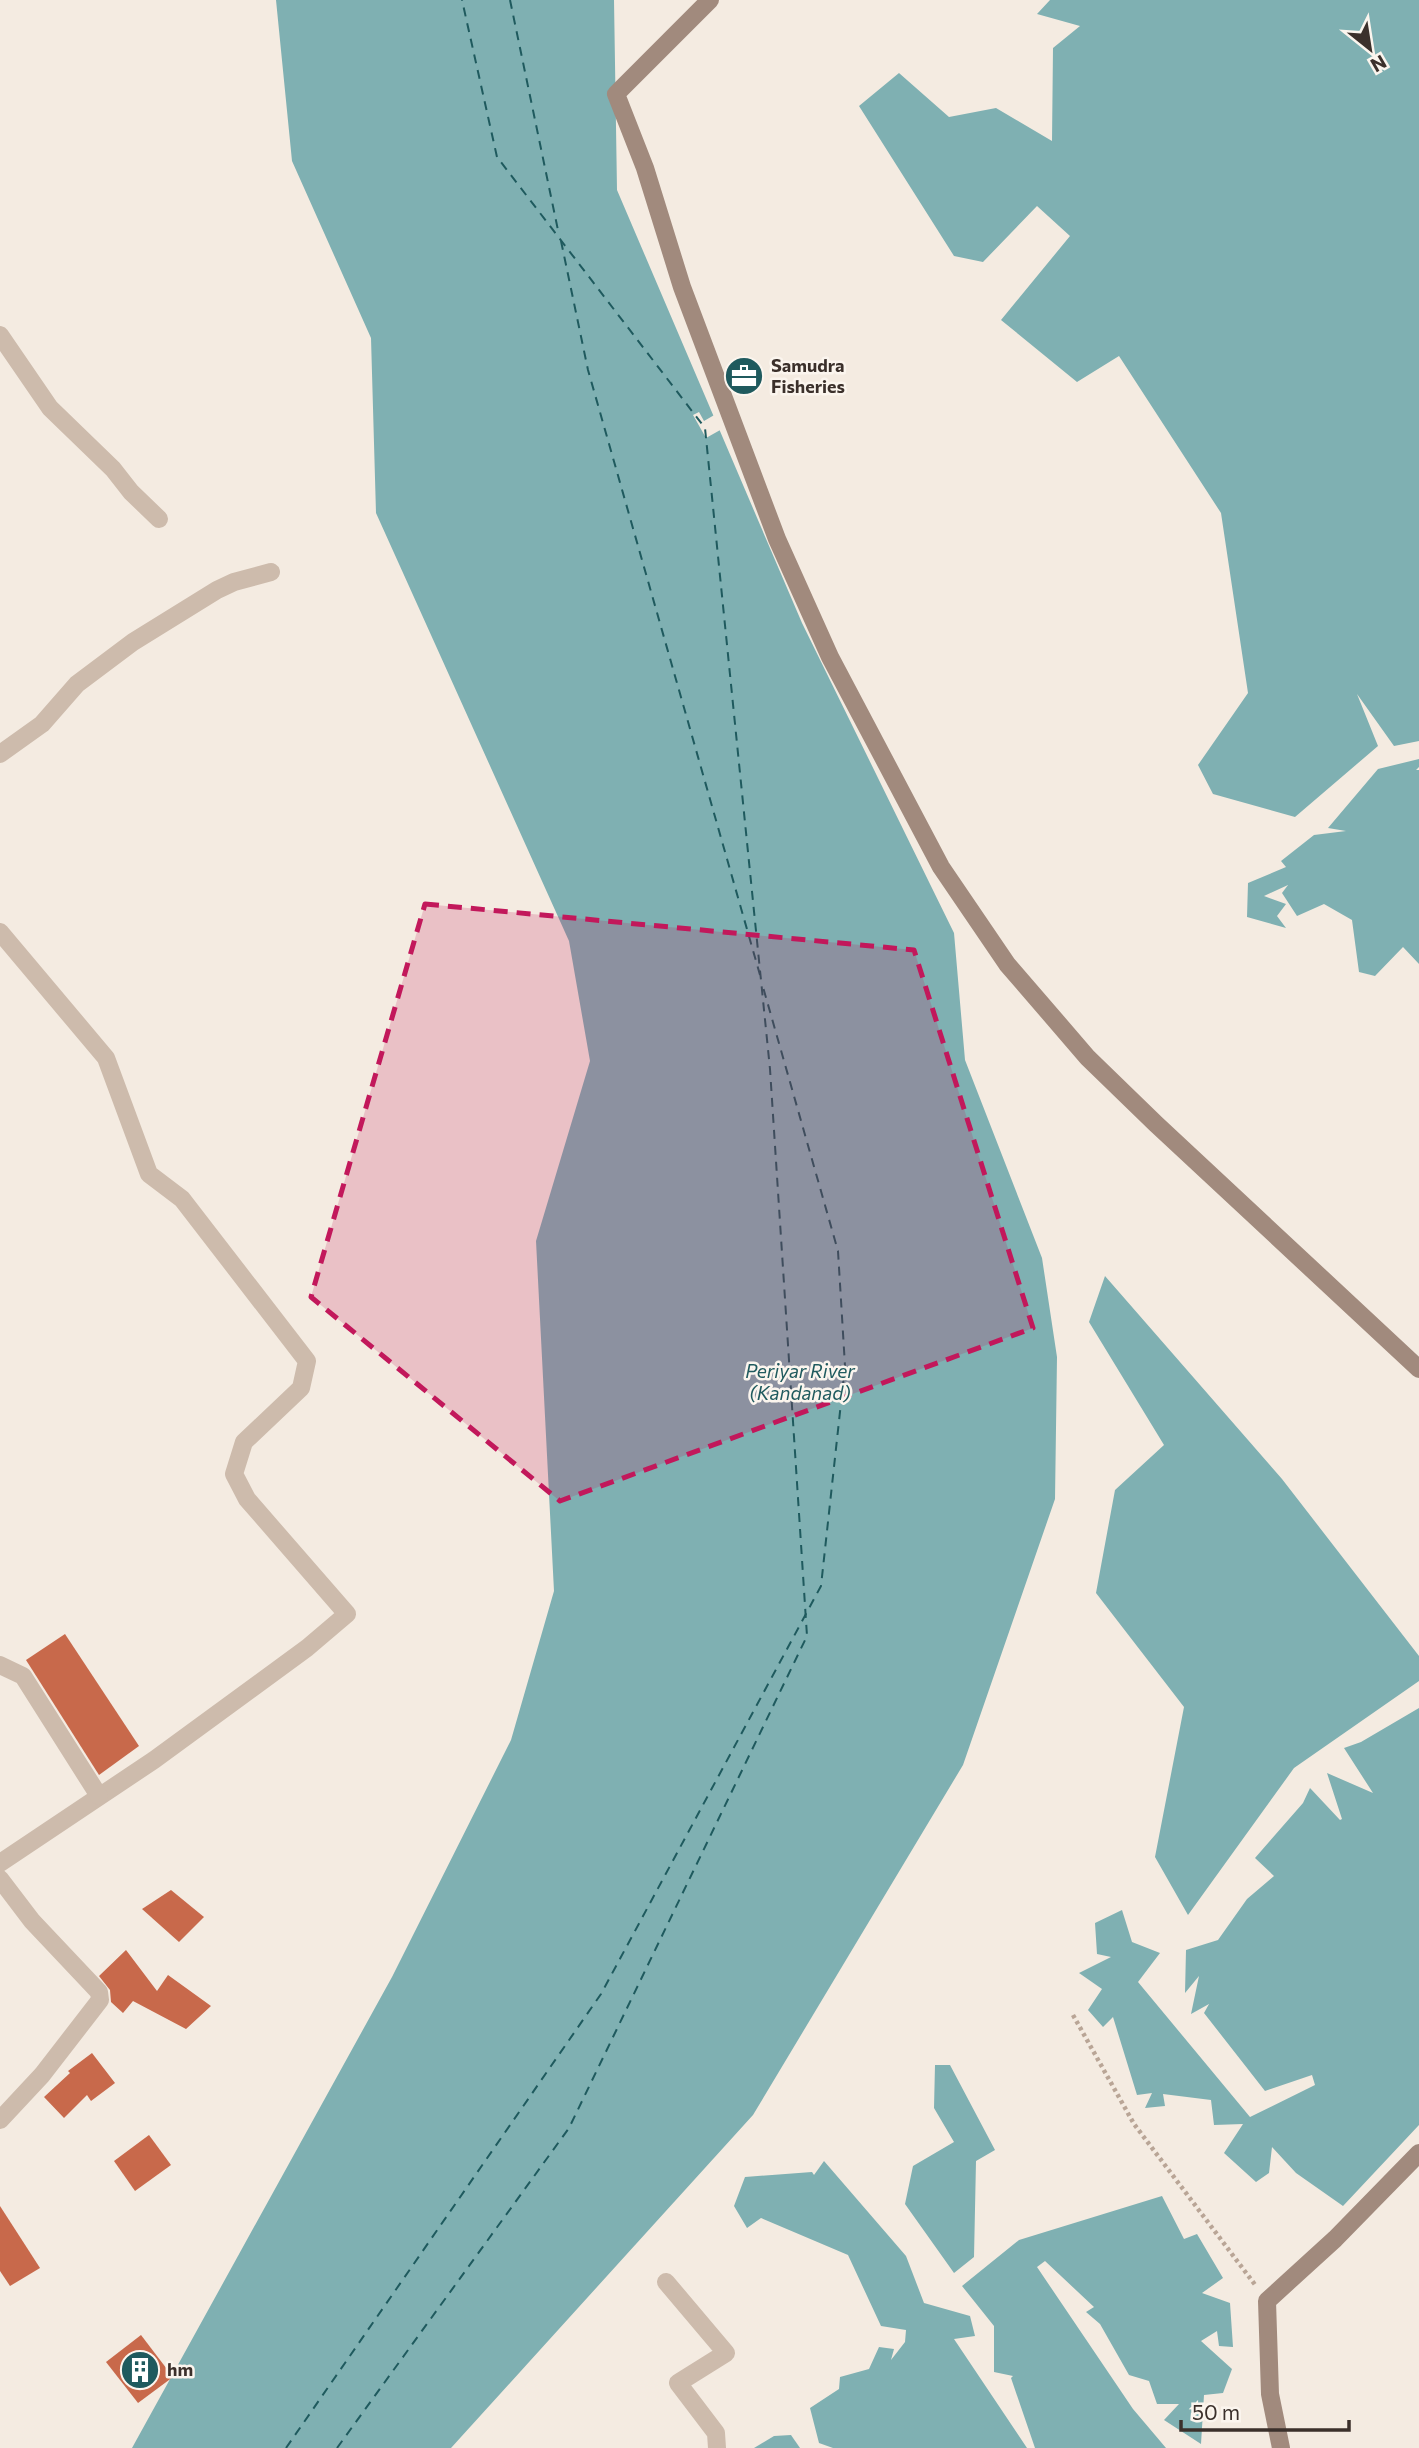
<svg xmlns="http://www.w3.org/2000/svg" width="1419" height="2448" viewBox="0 0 1419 2448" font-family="Commissioner,sans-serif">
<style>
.water{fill:#7fb0b2}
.pier{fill:#f4ebe1}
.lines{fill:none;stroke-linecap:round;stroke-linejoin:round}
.ferry{stroke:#1f5a5e;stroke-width:2;stroke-dasharray:9 7;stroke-linecap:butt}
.building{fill:#c8694b}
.path{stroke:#b9a596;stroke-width:4.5;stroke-dasharray:3.5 3.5;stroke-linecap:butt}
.street{stroke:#cdbbac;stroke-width:18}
.secondary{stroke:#a18a7d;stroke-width:18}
.marked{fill:#c2185b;fill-opacity:0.2;stroke:#c2185b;stroke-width:5;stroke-dasharray:14 9;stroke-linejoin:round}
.labels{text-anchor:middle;stroke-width:5;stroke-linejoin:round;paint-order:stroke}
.poi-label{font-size:18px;font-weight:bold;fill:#3b302b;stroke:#fbf5ee;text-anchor:start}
.water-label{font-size:19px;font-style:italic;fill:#1f5a5e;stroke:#fbf5ee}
</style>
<rect width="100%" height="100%" fill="#f4ebe1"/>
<!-- water -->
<g class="water">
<polygon points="276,0 614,0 617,190 802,623 954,933 965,1060 1042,1258 1057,1357 1055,1499 963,1765 753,2115 451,2448 132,2448 392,1977 511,1740 554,1591 536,1241 590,1061 569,941 376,513 371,338 292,161"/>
<polygon points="1050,0 1419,0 1419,741 1394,746 1357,694 1378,746 1295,817 1213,794 1198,765 1248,693 1221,513 1119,356 1077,382 1001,320 1070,236 1037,206 983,262 954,256 859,106 899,73 949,117 996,108 1052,141 1053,48 1080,26 1037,14"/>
<polygon points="1419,759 1419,767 1416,770 1419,770 1419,964 1403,947 1375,976 1359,972 1352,920 1324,904 1297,916 1282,893 1288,885 1264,896 1286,904 1277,916 1286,928 1247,917 1248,883 1286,867 1281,861 1314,835 1346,831 1328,828 1378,769"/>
<polygon points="1105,1276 1282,1479 1419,1656 1419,1681 1294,1768 1188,1915 1155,1857 1184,1707 1096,1593 1115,1490 1164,1445 1089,1322"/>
<polygon points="1419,1708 1419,2125 1343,2206 1296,2173 1272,2147 1269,2173 1256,2182 1224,2153 1243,2124 1214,2125 1211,2100 1163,2094 1165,2106 1145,2108 1152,2093 1137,2095 1113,2017 1103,2027 1088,2010 1102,1989 1079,1973 1111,1957 1097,1954 1095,1923 1122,1910 1132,1942 1160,1953 1138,1982 1250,2117 1315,2085 1312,2075 1265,2091 1204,2013 1209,2004 1191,2014 1199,1976 1185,1993 1186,1950 1218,1940 1247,1899 1274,1876 1255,1858 1303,1803 1310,1788 1340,1820 1342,1819 1327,1773 1373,1793 1344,1748 1361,1742"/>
<polygon points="935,2065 950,2065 995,2150 976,2161 974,2257 954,2273 905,2204 913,2166 954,2142 934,2108"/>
<polygon points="824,2161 906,2256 924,2303 970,2316 975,2336 954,2339 1027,2448 833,2448 819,2443 810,2408 839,2389 840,2377 869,2369 879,2347 894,2349 891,2360 905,2342 906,2330 881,2326 848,2255 761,2218 747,2228 734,2206 745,2177 812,2172 814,2175"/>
<polygon points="1162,2196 1184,2239 1197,2234 1223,2278 1202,2293 1230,2303 1233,2347 1219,2346 1217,2331 1201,2341 1232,2369 1223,2393 1204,2395 1201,2444 1164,2420 1179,2404 1157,2404 1149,2381 1129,2375 1100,2324 1086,2312 1094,2307 1045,2261 1037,2267 1133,2409 1166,2448 1035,2448 1011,2378 1013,2376 994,2372 994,2326 962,2286 1019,2240"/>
<polygon points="791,2435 800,2448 754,2448 774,2436"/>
</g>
<!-- pier -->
<polygon class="pier" points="699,412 704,421 716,414 722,429 706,438 693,415"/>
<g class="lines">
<!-- ferry -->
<g class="ferry">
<polyline points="510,0 559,235"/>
<polyline points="561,241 588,370 760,975"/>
<polyline points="286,2448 601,1994 821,1586 845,1366 838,1251 763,987"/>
<polyline points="337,2448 569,2128 807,1636 770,1069 705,428 497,157 462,0"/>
</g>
</g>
<!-- building -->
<g class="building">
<polygon points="65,1634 139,1746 99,1775 26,1660"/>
<polygon points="171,1890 204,1917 179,1942 142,1909"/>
<polygon points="126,1950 157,1991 168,1975 211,2006 186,2029 133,2001 123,2013 111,2002 110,1990 99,1976"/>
<polygon points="92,2053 115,2083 91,2101 87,2095 64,2118 44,2097 70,2073 68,2071"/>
<polygon points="149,2135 171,2165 135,2191 114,2161"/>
<polygon points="0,2206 40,2268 10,2286 0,2271"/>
<polygon points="141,2335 173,2377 138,2403 106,2362"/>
</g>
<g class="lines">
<!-- path -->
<polyline class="path" points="1073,2015 1134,2124 1256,2286"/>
<!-- street -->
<g class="street">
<polyline points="0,335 50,408 113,469 131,492 159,519"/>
<polyline points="0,754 42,724 77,684 133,642 217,590 234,582 271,572"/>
<polyline points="0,932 106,1058 149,1174 182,1199 307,1361 301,1388 244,1442 234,1474 247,1499 347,1614 307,1648 154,1760 0,1863"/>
<polyline points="0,1665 23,1676 99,1796"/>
<polyline points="0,1879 32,1921 99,1992 100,2000 42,2075 0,2120"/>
<polyline points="666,2282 726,2353 678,2383 716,2433 717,2448"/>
</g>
<!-- secondary -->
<g class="secondary">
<polyline points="710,0 616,94 645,168 682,287 777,539 830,657 941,867 1007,964 1088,1058 1156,1124 1419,1369"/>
<polyline points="1281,2448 1270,2394 1267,2301 1335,2239 1419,2153"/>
</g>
</g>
<!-- marked area -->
<path class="marked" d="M425,904L914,950L1033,1328L560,1501L311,1297Z"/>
<!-- icons -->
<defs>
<g id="office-disc" transform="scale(2.0125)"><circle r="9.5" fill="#1f5a5e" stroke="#fbf5ee"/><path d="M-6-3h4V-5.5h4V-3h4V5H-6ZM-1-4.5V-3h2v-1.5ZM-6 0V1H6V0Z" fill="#fff"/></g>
<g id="building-disc" transform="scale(2.0125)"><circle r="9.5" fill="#1f5a5e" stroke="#fbf5ee"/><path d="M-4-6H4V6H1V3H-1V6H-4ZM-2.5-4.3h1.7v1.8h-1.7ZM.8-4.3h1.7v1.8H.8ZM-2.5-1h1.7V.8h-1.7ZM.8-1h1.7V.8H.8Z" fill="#fff"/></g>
</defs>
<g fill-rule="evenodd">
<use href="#office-disc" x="744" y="376"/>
<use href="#building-disc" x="140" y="2370"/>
</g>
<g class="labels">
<!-- poi labels -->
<g class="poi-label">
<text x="771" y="372">Samudra<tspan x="771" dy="21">Fisheries</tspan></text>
<text x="167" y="2376">hm</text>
</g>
<!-- water labels -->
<g class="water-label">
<text x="800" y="1378">Periyar River<tspan x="800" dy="22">(Kandanad)</tspan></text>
</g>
</g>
<!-- north arrow -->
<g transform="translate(1370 49) rotate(150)" stroke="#fbf5ee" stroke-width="5" paint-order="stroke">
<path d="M0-5L12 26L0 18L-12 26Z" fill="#3b302b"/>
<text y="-10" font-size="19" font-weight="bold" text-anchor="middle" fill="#3b302b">N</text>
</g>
<!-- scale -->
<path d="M1181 2420v10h168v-10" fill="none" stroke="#3b302b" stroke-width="3.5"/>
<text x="1192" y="2420" font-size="21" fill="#3b302b" stroke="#fbf5ee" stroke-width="5" paint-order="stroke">50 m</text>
</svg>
